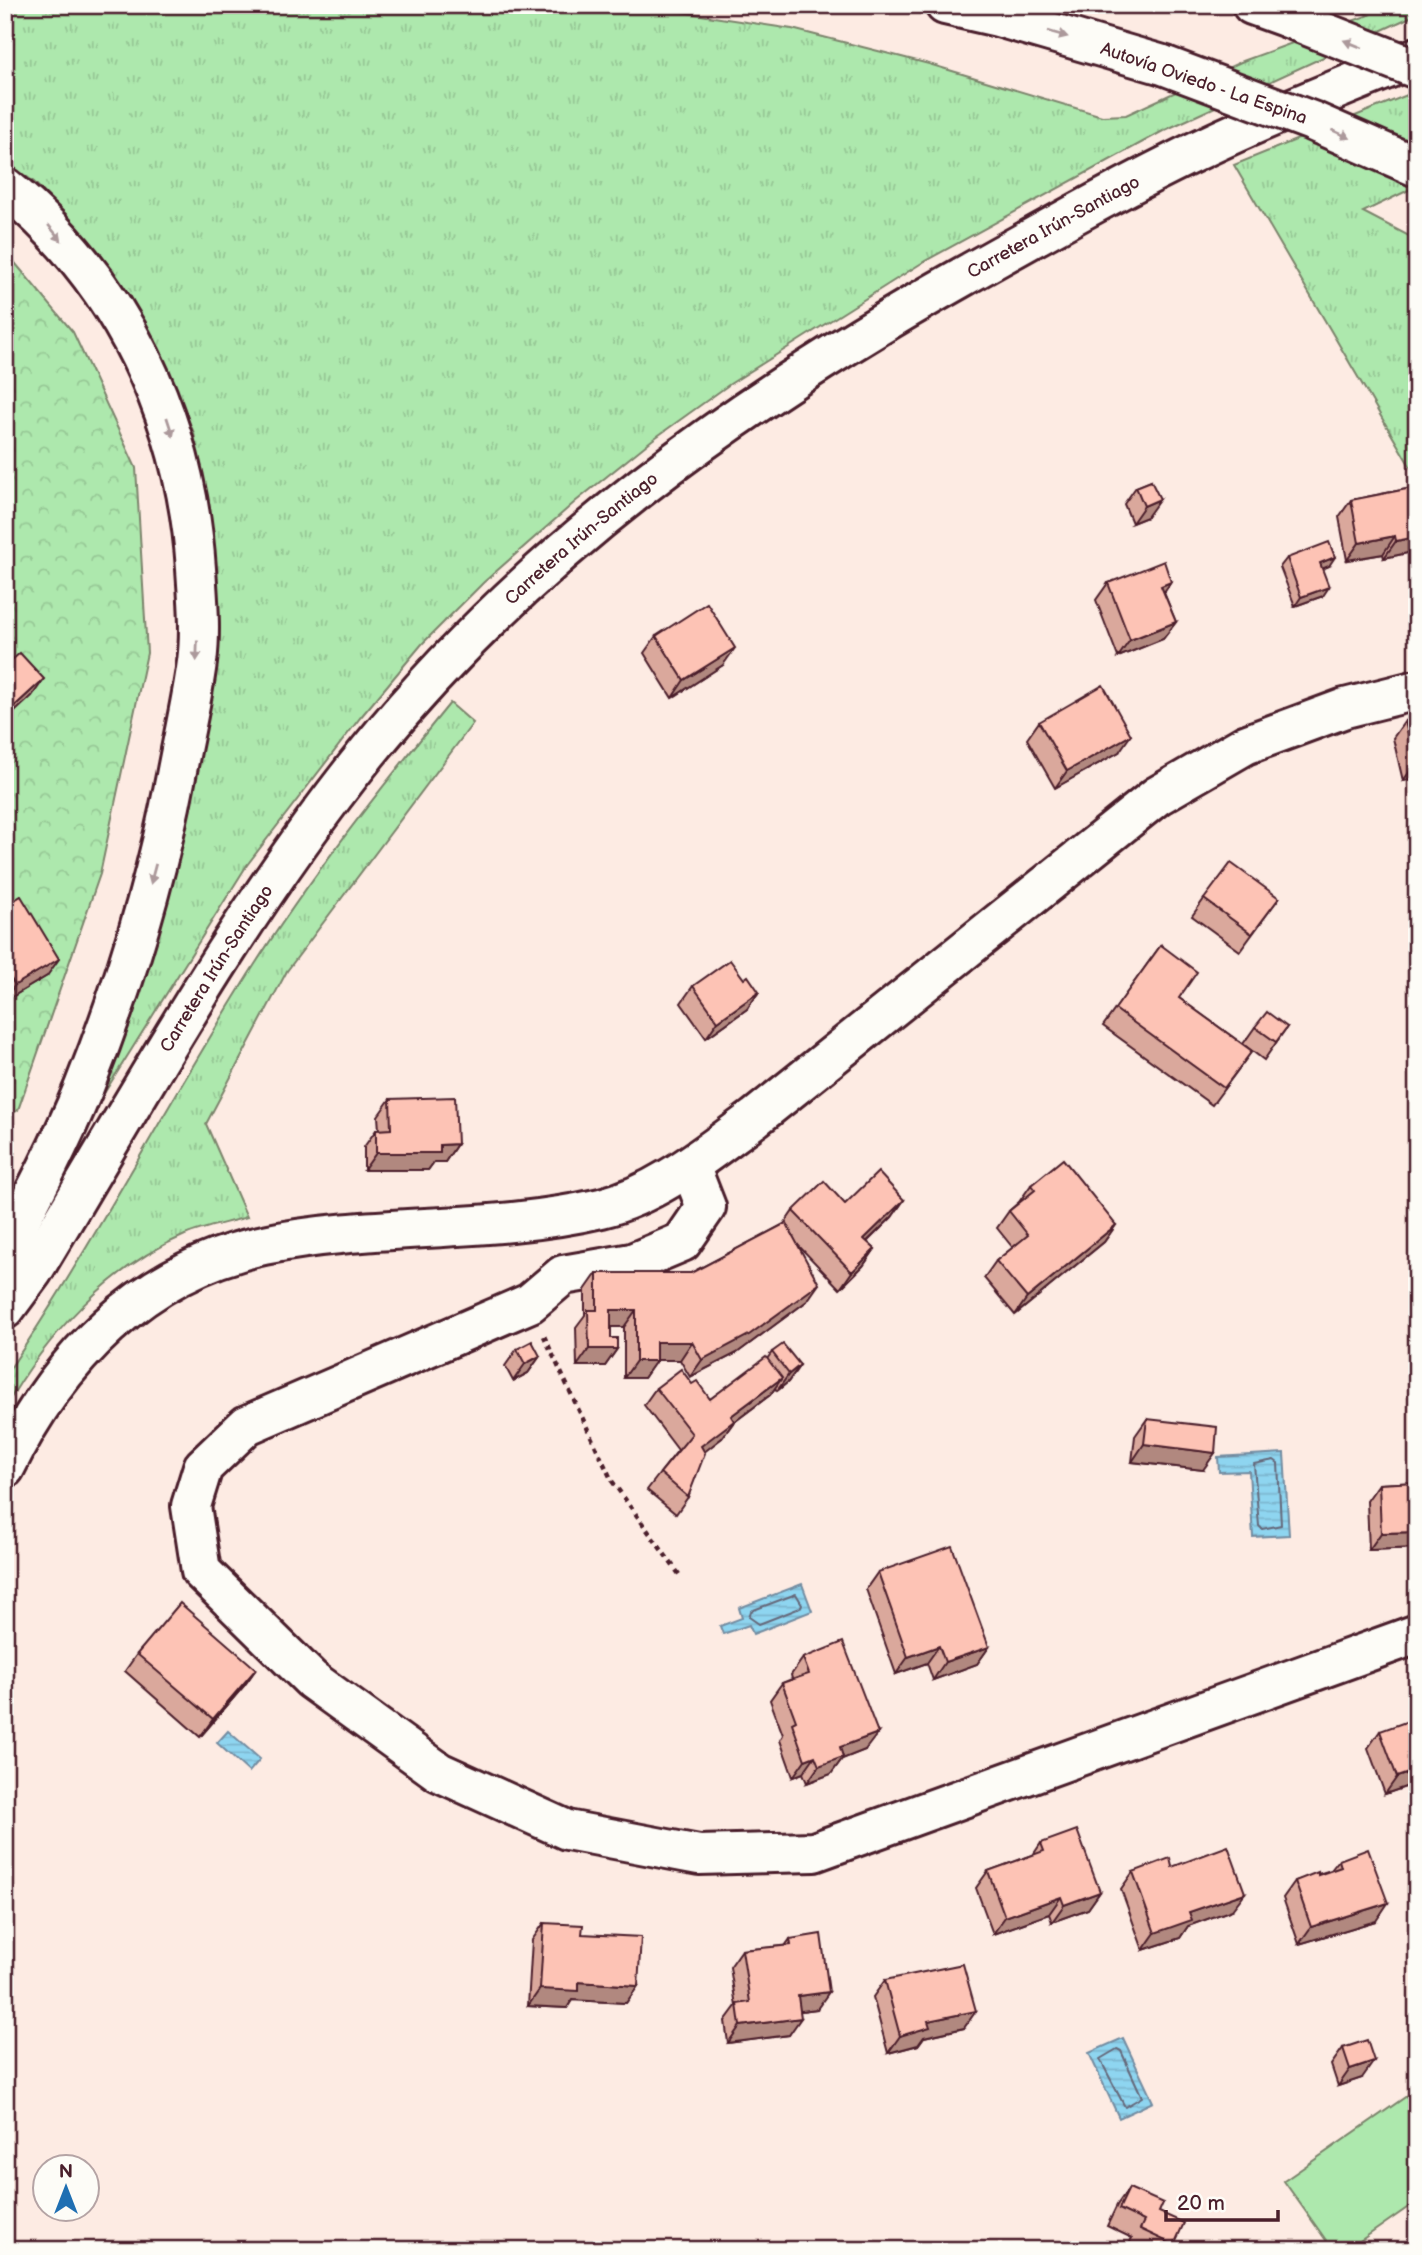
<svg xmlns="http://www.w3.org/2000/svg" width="1422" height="2255" viewBox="0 0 1422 2255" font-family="'Balsamiq Sans',sans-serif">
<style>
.grass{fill:url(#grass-tufts);stroke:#7c846c;stroke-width:2}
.forest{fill:url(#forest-crowns);stroke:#7c846c;stroke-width:2}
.pitch{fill:#ade8ad;stroke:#7c846c;stroke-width:2}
.water{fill:url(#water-rules);stroke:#738ca1;stroke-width:2}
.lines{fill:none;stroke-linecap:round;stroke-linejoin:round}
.shore{stroke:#65687a;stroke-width:2}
.minor-casing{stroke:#4a1f2b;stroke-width:44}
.highway-casing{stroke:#4a1f2b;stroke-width:44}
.path{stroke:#4a1f2b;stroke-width:4.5;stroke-dasharray:5 5;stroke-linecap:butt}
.minor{stroke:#fdfcf7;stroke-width:38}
.highway{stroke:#fdfcf7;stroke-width:38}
.highway-bridge-casing{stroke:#4a1f2b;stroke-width:44;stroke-linecap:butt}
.highway-bridge{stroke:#fdfcf7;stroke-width:38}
.wall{fill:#daa89c;stroke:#4a1f2b;stroke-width:2}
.shaded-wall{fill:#b1887f;stroke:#4a1f2b;stroke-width:2}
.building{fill:#fdc3b5;stroke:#4a1f2b;stroke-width:2}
.oneway{fill:#ac999b}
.labels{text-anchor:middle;stroke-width:5;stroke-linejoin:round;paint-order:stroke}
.street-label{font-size:18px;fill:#4a1f2b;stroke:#fdfcf7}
</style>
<defs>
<pattern id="grass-tufts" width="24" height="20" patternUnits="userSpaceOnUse" patternTransform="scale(1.75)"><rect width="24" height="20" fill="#ade8ad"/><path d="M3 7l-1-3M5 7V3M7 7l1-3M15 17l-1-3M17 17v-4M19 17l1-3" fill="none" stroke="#96c795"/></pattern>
<pattern id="forest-crowns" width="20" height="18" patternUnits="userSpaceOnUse" patternTransform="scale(1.75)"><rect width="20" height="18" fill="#ade8ad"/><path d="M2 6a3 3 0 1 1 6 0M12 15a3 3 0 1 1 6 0" fill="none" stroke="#96c795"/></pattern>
<pattern id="water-rules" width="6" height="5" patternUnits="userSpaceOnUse" patternTransform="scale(1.75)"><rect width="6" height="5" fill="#8ed5f0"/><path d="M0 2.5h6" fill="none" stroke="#7cb6ce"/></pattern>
</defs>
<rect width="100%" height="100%" fill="#fdebe3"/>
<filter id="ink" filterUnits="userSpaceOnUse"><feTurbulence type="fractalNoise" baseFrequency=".0143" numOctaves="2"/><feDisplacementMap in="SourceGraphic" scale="14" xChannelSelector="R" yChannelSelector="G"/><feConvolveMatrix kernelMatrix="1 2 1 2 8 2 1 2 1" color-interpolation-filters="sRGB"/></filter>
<g filter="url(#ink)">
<!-- grass -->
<g class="grass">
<polygon points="5,5 636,5 792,29 929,64 1102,116 1126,115 1243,61 1369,15 1348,5 1417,5 1417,14 1163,131 925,261 730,384 652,440 575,502 484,582 422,644 360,718 247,865 103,1095 96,1092 151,951 183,840 219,649 216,566 194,433 163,359 124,288 84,235 34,182 5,161"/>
<polygon points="1417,91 1417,186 1363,212 1417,240 1417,478 1234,165"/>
<path d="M450,703L473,723L287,971L206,1124L247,1217C227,1223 204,1227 185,1235C109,1267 45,1337 5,1408V1376C93,1246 166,1105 250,972C310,877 380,789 450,703Z"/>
</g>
<!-- forest -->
<polygon class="forest" points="5,251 73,332 136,468 147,653 100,874 18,1110 5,1118"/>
<!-- pitch -->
<polygon class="pitch" points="1417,2089 1417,2201 1347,2250 1333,2250 1284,2181"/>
<!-- water -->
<g class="water">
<polygon points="1284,1453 1289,1535 1253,1537 1249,1471 1219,1472 1218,1457"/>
<polygon points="802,1584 812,1611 753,1634 749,1625 723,1634 720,1626 742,1618 739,1608"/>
<polygon points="228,1731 260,1759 249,1772 217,1743"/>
<polygon points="1123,2038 1153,2102 1119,2118 1089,2053"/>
</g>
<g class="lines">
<!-- shore -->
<g class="shore">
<polygon points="1274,1460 1278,1463 1281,1525 1262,1529 1259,1526 1254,1464"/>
<polygon points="796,1594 802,1604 800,1608 759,1624 749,1617 751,1611"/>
<polygon points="1117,2049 1121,2051 1142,2097 1125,2107 1100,2059"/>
</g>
<!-- minor casing -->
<g class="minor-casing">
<polyline id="minor" points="690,1166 706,1207 682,1242 632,1263 563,1275 530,1303 247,1425 203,1467 191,1506 201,1571 312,1680 439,1772 567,1830 699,1855 814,1852 1417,1634"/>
</g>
<!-- highway casing -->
<g class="highway-casing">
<g id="highway">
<polyline points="945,5 998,17 1163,65"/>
<polyline points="1252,5 1288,18"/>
<path d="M5,187C122,281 186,420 196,569C198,599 201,632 197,662C192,700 183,738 176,776C156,882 124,987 84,1087C61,1143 33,1196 5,1249"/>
<path id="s1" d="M5,1309L33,1271C138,1097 240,910 367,753C530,551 740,402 964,276C1050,228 1135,179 1224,138C1287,109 1352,83 1417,57"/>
<path d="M5,1468C57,1360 143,1270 264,1245C374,1222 490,1234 601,1208C659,1194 708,1152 755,1118L1157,796L1245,745L1345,708L1417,690"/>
</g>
</g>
<!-- path -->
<polyline class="path" points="544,1336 612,1481 681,1577"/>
<!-- minor -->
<use href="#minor" class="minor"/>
<!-- highway -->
<use href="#highway" class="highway"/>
<!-- highway-bridge casing -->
<g class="highway-bridge-casing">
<g id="highway-bridge">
<polyline points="1288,18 1417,69"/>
<polyline points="1163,65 1312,121 1417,167"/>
</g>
</g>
<!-- highway-bridge -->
<use href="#highway-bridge" class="highway-bridge"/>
</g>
<!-- wall -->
<g class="wall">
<polygon points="1151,481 1147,517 1132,523 1124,504 1136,487"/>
<polygon points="1417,487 1417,551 1384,558 1383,554 1347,560 1339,517 1351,500"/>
<polygon points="1287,558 1329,566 1322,569 1323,596 1295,606 1280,567"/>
<polygon points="1171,582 1164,593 1176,622 1163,639 1118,657 1096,600 1108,583"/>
<polygon points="656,636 723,665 672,698 644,653"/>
<polygon points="1417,719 1417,778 1403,781 1393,738 1405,721"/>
<polygon points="1039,722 1119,752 1055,788 1027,739"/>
<polygon points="1279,898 1240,951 1192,916 1204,899"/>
<polygon points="5,906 47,976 5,1001"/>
<polygon points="1161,945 1179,998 1252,1051 1212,1105 1103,1026"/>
<polygon points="693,986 747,1009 706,1038 681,1003"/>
<polygon points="1255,1027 1287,1027 1264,1060 1243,1044"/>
<polygon points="390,1099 457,1144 445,1162 434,1162 428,1170 364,1170 364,1147 376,1130 379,1130 378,1116"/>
<polygon points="1031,1185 1116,1225 1104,1242 1015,1315 984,1278 996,1261 1013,1248 997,1228 1009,1211 1019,1202"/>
<polygon points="904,1200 892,1217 867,1242 875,1249 863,1266 840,1289 798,1245 807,1301 737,1353 690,1377 680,1360 656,1360 644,1378 624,1378 624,1327 611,1327 611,1338 617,1349 605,1366 577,1366 576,1327 585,1315 585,1290 597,1273 691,1273 784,1224 793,1211 845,1204"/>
<polygon points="517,1349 540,1356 528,1373 513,1381 505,1366"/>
<polygon points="772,1352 800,1365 788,1382 777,1391 775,1388 770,1395 733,1423 722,1438 704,1451 688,1497 676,1514 647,1490 660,1473 678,1450 644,1405 656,1388 692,1384 710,1399 767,1359"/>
<polygon points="1147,1419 1203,1470 1132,1462 1135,1436"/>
<polygon points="1417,1482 1417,1548 1369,1550 1367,1501 1379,1484"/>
<polygon points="878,1572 989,1647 977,1664 933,1680 927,1663 896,1674 866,1589"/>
<polygon points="137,1654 256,1669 244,1686 200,1737 125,1671"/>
<polygon points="803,1658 865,1750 842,1759 831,1774 807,1783 803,1773 793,1777 780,1740 783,1735 770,1700 782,1683 792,1679 791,1675"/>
<polygon points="1380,1731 1417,1783 1385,1794 1368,1748"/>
<polygon points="1041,1843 1100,1892 1088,1909 1052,1922 1049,1914 993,1934 976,1888 988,1871 1033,1855"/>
<polygon points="1339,1860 1376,1921 1299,1944 1283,1898 1295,1881 1331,1870"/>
<polygon points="1172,1867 1232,1910 1188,1926 1180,1938 1143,1950 1121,1889 1133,1872"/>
<polygon points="544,1923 582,1934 638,1986 626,2003 572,2000 567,2008 528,2006 532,1940"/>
<polygon points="790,1939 817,2009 800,2011 789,2035 728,2043 725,2021 736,2006 730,1967 742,1950 785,1946"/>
<polygon points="885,1980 964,2028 924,2037 918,2045 888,2053 873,1997"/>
<polygon points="1343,2048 1362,2078 1338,2086 1331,2065"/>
<polygon points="1129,2188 1159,2212 1174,2245 1171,2250 1135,2250 1128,2246 1132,2238 1107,2226 1117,2205"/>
</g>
<!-- shaded-wall -->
<g class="shaded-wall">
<polygon points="1160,499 1147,517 1132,523 1144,506"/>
<polygon points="1395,536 1383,554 1347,560 1359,543"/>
<polygon points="1417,537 1417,551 1384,558 1396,541"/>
<polygon points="1335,557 1329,566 1314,572 1320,563"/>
<polygon points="1171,582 1159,599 1161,586"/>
<polygon points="1329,587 1323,596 1295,606 1301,597"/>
<polygon points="1176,622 1163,639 1118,657 1130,640"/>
<polygon points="735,648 723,665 672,698 684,680"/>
<polygon points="44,679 32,696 5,721 5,716 7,713"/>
<polygon points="1131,735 1119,752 1055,788 1067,771"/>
<polygon points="1417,763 1417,778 1403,781 1415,764"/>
<polygon points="59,959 47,976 5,1001 5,999 15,985"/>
<polygon points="759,992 747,1009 706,1038 718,1021"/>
<polygon points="457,1144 445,1162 434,1162 428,1170 364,1170 376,1153 440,1145"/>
<polygon points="904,1200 892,1217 852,1256 864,1239"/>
<polygon points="1116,1225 1104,1242 1015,1315 1027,1298"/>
<polygon points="875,1249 863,1266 840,1289 852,1272"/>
<polygon points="819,1284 807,1301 737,1353 690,1377 702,1360"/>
<polygon points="611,1310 636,1310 624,1327 599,1327"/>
<polygon points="656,1342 692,1342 680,1360 644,1360"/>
<polygon points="589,1349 617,1349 605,1366 577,1366"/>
<polygon points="540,1356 528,1373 513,1381 525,1364"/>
<polygon points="636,1361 656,1361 644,1378 624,1378"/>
<polygon points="800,1365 788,1382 777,1391 789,1374"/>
<polygon points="782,1378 770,1395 733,1423 722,1438 689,1464 701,1446 731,1416"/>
<polygon points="1144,1444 1215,1453 1203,1470 1132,1462"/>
<polygon points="1417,1532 1417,1548 1369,1550 1381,1533"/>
<polygon points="939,1646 927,1663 896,1674 908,1657"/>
<polygon points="989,1647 977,1664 933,1680 945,1662"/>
<polygon points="256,1669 244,1686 200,1737 213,1719"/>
<polygon points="878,1733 865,1750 842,1759 831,1774 807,1783 819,1766 840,1747"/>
<polygon points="815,1756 803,1773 793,1777 805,1760"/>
<polygon points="1417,1770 1417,1783 1385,1794 1397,1777"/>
<polygon points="1100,1892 1088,1909 1052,1922 1064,1905"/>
<polygon points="1245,1893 1232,1910 1188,1926 1180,1938 1143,1950 1155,1933 1189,1912"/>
<polygon points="1061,1897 1049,1914 993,1934 1005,1917"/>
<polygon points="1388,1903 1376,1921 1299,1944 1311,1927"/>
<polygon points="579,1982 638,1986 626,2003 572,2000 567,2008 528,2006 540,1989"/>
<polygon points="829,1992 817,2009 786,2013 798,1996"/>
<polygon points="976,2011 964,2028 924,2037 918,2045 888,2053 900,2036 928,2021"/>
<polygon points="801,2018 789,2035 728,2043 740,2026"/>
<polygon points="1374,2061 1362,2078 1338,2086 1350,2069"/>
</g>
<!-- building -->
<g class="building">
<polygon points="1151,481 1160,499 1144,506 1136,487"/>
<polygon points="1417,487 1417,537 1396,541 1395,536 1359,543 1351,500"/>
<polygon points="1329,542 1335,557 1320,563 1329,587 1301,597 1287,558"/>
<polygon points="1164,561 1171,582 1161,586 1176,622 1130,640 1108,583"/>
<polygon points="707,603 735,648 684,680 656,636"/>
<polygon points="20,653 44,679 7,713 5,711 5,666"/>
<polygon points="1103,685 1131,735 1067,771 1039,722"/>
<polygon points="1417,719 1417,763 1415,764 1405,721"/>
<polygon points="1231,863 1279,898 1252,934 1204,899"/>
<polygon points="21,896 59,959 15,985 5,970 5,906"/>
<polygon points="1161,945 1197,972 1179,998 1252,1051 1224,1088 1115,1009"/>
<polygon points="730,960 744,979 748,976 759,992 718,1021 693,986"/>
<polygon points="1267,1012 1287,1027 1276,1042 1255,1027"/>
<polygon points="455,1097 457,1144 440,1145 440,1153 376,1153 376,1130 391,1129 390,1099"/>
<polygon points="1063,1159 1116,1225 1027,1298 996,1261 1028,1235 1009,1211 1035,1190 1031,1185"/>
<polygon points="878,1172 904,1200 864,1239 875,1249 852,1272 793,1211 824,1181 845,1204"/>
<polygon points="786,1223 819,1284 749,1335 702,1360 692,1342 656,1342 656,1361 636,1361 636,1310 611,1310 611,1338 617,1338 617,1349 589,1349 588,1310 597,1310 597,1273 691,1273"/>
<polygon points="532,1341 540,1356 525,1364 517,1349"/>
<polygon points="783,1344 800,1365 789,1374 772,1352"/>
<polygon points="766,1357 782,1378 731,1416 734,1421 701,1446 705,1453 688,1497 660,1473 692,1434 656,1388 681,1369 692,1384 697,1381 710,1399"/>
<polygon points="1147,1419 1217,1427 1215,1453 1144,1444"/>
<polygon points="1417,1482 1417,1532 1381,1533 1379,1484"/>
<polygon points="952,1546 989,1647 945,1662 939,1646 908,1657 878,1572"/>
<polygon points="180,1603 256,1669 213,1719 137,1654"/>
<polygon points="843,1642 878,1733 840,1747 843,1757 819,1766 815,1756 805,1760 792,1723 796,1721 782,1683 809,1674 803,1658"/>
<polygon points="1417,1718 1417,1770 1397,1777 1380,1731"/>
<polygon points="1077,1830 1100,1892 1064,1905 1061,1897 1005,1917 988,1871 1044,1851 1041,1843"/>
<polygon points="1228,1846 1245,1893 1189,1912 1192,1920 1155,1933 1133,1872 1170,1858 1172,1867"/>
<polygon points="1368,1849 1388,1903 1311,1927 1295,1881 1318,1872 1318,1875 1341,1867 1339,1860"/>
<polygon points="544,1923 583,1925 582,1934 641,1937 638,1986 579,1982 579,1991 540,1989"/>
<polygon points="821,1934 829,1992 798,1996 801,2018 740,2026 737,2004 750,2002 742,1950 791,1945 790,1939"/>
<polygon points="963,1964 976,2011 928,2021 930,2027 900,2036 885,1980"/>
<polygon points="1367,2040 1374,2061 1350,2069 1343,2048"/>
<polygon points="1129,2188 1163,2203 1159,2212 1184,2223 1174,2245 1140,2229 1144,2221 1119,2209"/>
</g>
<!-- one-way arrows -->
<defs><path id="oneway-solid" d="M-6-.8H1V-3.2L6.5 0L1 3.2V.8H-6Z" transform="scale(1.75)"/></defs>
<g class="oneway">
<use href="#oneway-solid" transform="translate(1058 34) rotate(16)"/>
<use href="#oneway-solid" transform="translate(1353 44) rotate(-158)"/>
<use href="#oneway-solid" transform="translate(1341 134) rotate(24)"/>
<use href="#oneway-solid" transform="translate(55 233) rotate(50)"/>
<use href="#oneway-solid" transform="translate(170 427) rotate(72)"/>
<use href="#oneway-solid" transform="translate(197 651) rotate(92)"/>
<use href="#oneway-solid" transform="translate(153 874) rotate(105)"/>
</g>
</g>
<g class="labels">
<!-- street labels -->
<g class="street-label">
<text transform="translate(1204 83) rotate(19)" y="6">Autovía Oviedo - La Espina</text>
<text dy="6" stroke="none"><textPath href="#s1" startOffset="1535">Carretera Irún-Santiago</textPath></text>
<text dy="6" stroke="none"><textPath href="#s1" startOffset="968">Carretera Irún-Santiago</textPath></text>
<text dy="6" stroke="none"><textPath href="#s1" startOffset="401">Carretera Irún-Santiago</textPath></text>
</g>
</g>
<!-- margin -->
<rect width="1422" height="2255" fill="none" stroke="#fdfcf7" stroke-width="28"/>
<rect x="14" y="14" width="1394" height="2227" fill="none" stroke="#4a1f2b" stroke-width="2.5" filter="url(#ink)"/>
<!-- north arrow -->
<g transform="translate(66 2188)"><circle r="33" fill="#fdfcf7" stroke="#b5a4a5" stroke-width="2"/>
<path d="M0-5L12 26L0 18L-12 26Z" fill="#1f6fb2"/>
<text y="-10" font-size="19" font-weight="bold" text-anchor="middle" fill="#4a1f2b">N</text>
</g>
<!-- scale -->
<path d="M1166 2210v10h112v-10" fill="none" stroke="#4a1f2b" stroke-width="3.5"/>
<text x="1177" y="2210" font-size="21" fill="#4a1f2b" stroke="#fdfcf7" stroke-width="5" paint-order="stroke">20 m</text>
</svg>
